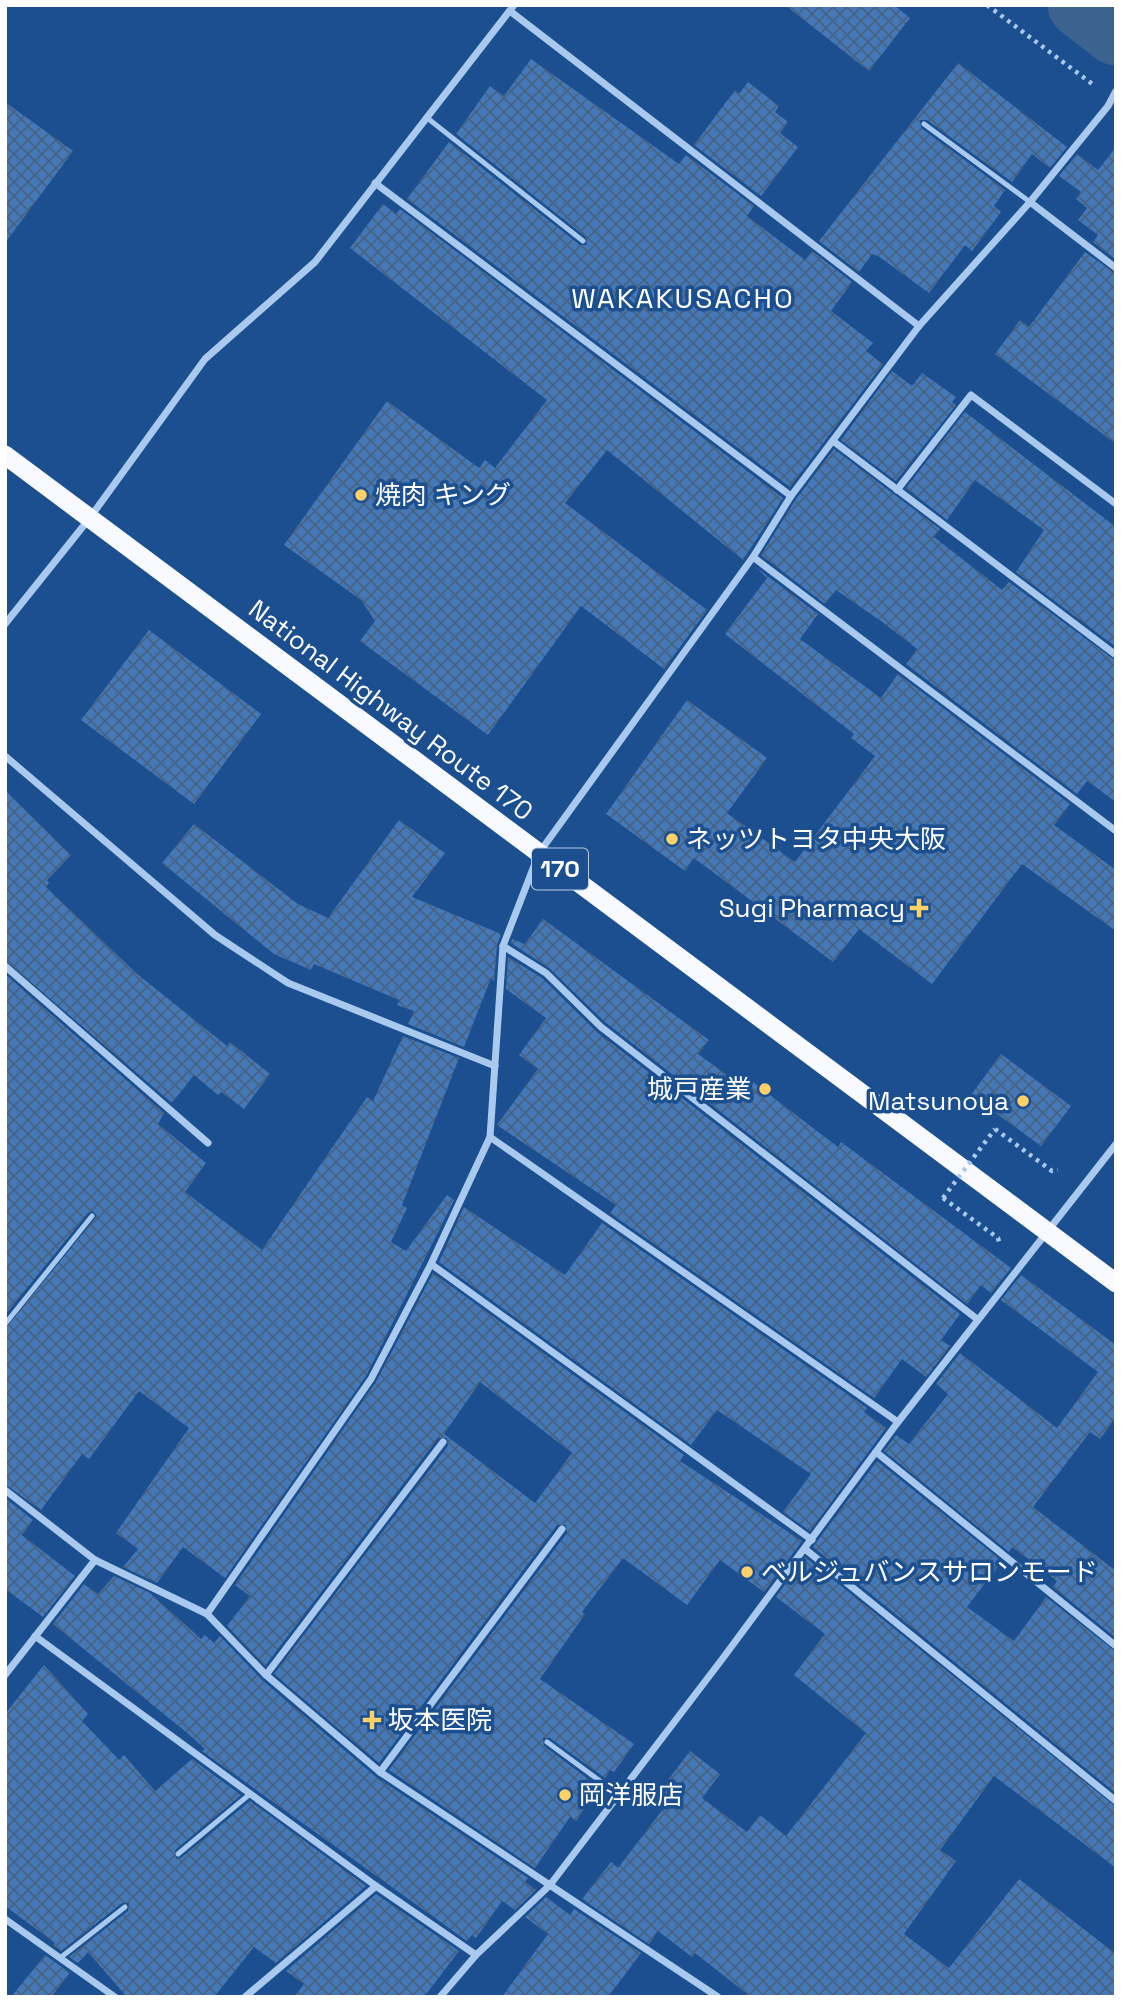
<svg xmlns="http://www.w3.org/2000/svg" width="1121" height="2002" viewBox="0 0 1121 2002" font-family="'Space Grotesk','Noto Sans JP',sans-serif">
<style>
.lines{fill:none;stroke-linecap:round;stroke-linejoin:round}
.river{stroke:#3c6290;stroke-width:65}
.building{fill:url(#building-cross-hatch);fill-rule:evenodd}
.path{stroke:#a9c9ee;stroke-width:4.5;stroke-dasharray:3.5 5;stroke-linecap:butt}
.service{stroke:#a9c9ee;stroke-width:5}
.minor{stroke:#a9c9ee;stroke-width:7}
.trunk{stroke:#f8faff;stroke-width:19}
.path-bridge{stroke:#a9c9ee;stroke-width:4.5;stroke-dasharray:3.5 5;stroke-linecap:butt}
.poi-dot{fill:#ffd166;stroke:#1b4f8f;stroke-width:2.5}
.labels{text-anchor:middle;stroke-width:7;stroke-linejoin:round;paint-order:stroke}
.shield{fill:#1b4f8f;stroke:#bbcadd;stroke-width:2}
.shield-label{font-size:24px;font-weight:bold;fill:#fff}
.poi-label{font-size:26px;fill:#fff;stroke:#1b4f8f;text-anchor:start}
.street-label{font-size:26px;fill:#fff;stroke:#1b4f8f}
.neighbourhood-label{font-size:28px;letter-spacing:2px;fill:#fff;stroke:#1b4f8f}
</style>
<defs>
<pattern id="building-cross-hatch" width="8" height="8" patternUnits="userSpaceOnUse" patternTransform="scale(1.75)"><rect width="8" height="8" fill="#4478b7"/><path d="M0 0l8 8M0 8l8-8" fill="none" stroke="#486282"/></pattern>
</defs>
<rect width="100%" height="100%" fill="#1b4f8f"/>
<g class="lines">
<!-- river -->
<polyline class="river" points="1080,5 1116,33"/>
</g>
<!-- building -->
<g class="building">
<polygon points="785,5 894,5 910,18 869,71"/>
<polygon points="531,59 679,164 686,155 754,206 747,216 805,260 812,251 852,282 831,311 873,343 866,351 883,364 790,487 407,199 449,142 580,245 587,245 586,237 456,134 490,86 504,96"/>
<polygon points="958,63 1067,147 1050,168 1032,154 1012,182 927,120 920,120 921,128 1005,190 994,206 1001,212 972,251 965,245 929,293 878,256 872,254 859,272 819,241"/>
<polygon points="748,82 779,106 775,112 788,122 780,133 798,147 761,196 694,145 735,90 739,94"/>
<polygon points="5,102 73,151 5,243"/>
<polygon points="1116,147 1116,260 1093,242 1098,235 1078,220 1087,208 1076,199 1081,192 1059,176 1077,154 1098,170"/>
<polygon points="383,204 396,214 400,209 783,498 743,560 607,450 565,503 707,610 664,669 581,606 488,735 360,641 375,621 361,600 284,545 387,401 479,468 485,460 495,468 547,400 350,248"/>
<polygon points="1085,252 1116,274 1116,444 995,354 1020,320 1029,327"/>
<polygon points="892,371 912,386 922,373 956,397 952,402 956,405 896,481 841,440"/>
<polygon points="965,412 1116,527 1116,647 1016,572 1044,530 975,480 947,520 906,488"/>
<polygon points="834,449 940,529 934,537 1002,590 1009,582 1116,661 1116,802 1087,781 1077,794 906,664 917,649 885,624 836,590 825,604 761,555 796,499"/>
<polygon points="754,566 818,614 800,639 881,698 898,674 1070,804 1054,825 1116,870 1116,931 1022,864 932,984 859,929 833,962 694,858 685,871 606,814 687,700 767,758 727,813 795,862 875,756 851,738 854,734 725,634 767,578"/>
<polygon points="149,630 261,714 194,804 81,720"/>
<polygon points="5,790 71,855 47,880 49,883 46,887 136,973 227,1046 230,1042 270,1074 244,1109 221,1092 218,1095 194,1075 172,1103 5,960"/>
<polygon points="399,820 445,853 412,897 501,934 497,945 494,981 491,978 464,1047 408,1024 414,1011 397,1005 399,1000 314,964 311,970 274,954 162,863 194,824 298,904 328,918"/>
<polygon points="543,919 709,1040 698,1054 748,1090 753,1082 838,1147 841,1142 1011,1268 991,1293 981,1285 967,1304 605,1022 549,968 511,943 512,939 525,944"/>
<polygon points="508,957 542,978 597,1032 960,1314 941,1340 950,1346 926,1377 902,1359 874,1398 610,1213 616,1205 497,1125 538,1069 519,1055 546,1018 506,989"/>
<polygon points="5,974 164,1113 158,1124 206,1163 185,1192 262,1250 367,1097 373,1101 403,1036 459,1058 402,1205 407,1208 391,1242 406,1251 447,1195 454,1200 366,1376 225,1578 183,1547 157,1583 123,1567 138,1549 116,1533 189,1428 139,1391 89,1459 82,1454 41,1510 5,1484 5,1329 97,1216 93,1211 88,1213 5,1315"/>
<polygon points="1001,1054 1071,1106 1041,1146 971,1095"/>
<polygon points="464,1207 565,1275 602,1223 867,1408 864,1412 886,1428 810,1531 783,1512 811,1474 717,1410 691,1445 439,1262"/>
<path d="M433,1273L684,1455L680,1461L802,1541L764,1592L720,1560L687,1605L623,1558L582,1612L585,1614L540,1679L634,1744L614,1772L610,1770L605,1778L550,1738H543L544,1746L599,1787L576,1821L570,1817L535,1868L389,1770L567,1533L566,1525H557L379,1763L274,1674L448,1446L447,1438H438L265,1666L227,1626L250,1596L235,1585L376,1382ZM480,1382L572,1453L535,1503L444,1434Z"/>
<polygon points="1021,1275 1116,1345 1116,1417 1100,1439 1090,1432 1033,1507 1116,1571 1116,1638 1053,1587 1057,1581 1012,1547 1009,1552 884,1451 896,1435 909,1444 948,1394 936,1384 960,1353 1057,1428 1098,1372 1001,1300"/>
<polygon points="877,1461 1002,1561 967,1607 1014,1641 1046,1597 1116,1652 1116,1793 813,1547"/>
<polygon points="5,1498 33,1520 22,1535 75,1576 43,1617 5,1589"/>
<polygon points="805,1557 1116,1807 1116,1868 994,1776 940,1850 956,1861 904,1934 949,1968 1019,1879 1116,1954 1116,1997 751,1997 695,1953 692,1957 658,1931 649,1944 582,1899 611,1862 618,1868 670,1800 659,1792 690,1751 720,1774 702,1798 747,1832 760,1815 786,1836 866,1733 794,1675 825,1634 776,1597"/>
<polygon points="114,1576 150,1593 201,1639 205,1635 214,1643 220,1636 262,1680 376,1777 528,1878 525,1882 536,1890 515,1910 502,1901 476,1938 472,1935 467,1941 202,1751 205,1749 186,1732 53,1624 84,1584 98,1594"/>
<polygon points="44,1665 88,1714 82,1721 119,1760 124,1755 155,1791 192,1759 241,1795 175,1850 176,1859 181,1858 250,1801 366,1886 276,1963 254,1947 214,1997 127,1997 88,1952 78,1963 69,1957 128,1911 129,1903 122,1903 61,1951 53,1945 55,1943 5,1906 5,1714"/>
<polygon points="376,1894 459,1951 424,1997 294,1997 304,1984 286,1971"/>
<polygon points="546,1897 570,1915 574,1909 641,1953 608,1997 502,1997 548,1934 525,1917"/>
<polygon points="45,1955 70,1973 51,1997 11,1997"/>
</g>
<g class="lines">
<!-- path -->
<g class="path">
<polyline points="987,5 1095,86"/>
<polyline points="995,1129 1052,1171 1058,1170"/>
<polyline points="943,1198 998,1238 1000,1246"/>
</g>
<!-- service -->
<g class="service">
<polyline points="426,117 583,241"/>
<polyline points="924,124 1030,202"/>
<polyline points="5,1324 92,1216"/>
<polyline points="547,1742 619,1795"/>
<polyline points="178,1854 250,1794"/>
<polyline points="60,1958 125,1907"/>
</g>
<!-- minor -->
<g class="minor">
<polyline points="510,11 919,326"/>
<polyline points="1116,91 1108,106 1030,202 1116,268"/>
<polyline points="375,183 791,496"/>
<polyline points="833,441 1116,655"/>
<polyline points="897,490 971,395 1116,504"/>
<polyline points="753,557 1116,831"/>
<polyline points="5,624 89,519 205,359 315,262 514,5"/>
<polyline points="5,756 215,935 288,983 495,1066"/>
<polyline points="503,946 546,973 601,1027 977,1319"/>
<polyline points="5,966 208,1143"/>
<polyline points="490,1137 898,1422"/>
<polyline points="431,1264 812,1540"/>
<polyline points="876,1452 1116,1646"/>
<polyline points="5,1490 95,1560 207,1614 266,1675 380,1772 718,1997"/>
<polyline points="805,1549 1116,1801"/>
<polyline points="207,1614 371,1379 431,1264 490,1137 503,946 539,853 753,557 791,496 919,326 1030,202"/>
<polyline points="35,1636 376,1886 476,1955"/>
<polyline points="5,1675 95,1560"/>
<polyline points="266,1675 443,1442"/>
<polyline points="380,1772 562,1529"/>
<polyline points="5,1919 115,1997"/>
<polyline points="245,1997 376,1886"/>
<polyline points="440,1997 476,1955 550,1885 723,1658 898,1422 1116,1144"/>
</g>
<!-- trunk -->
<polyline class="trunk" points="5,455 1116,1283"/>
<!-- path-bridge -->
<polyline class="path-bridge" points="943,1198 995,1129"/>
</g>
<!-- markers -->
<g class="poi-dot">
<circle cx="361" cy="495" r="7"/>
<circle cx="672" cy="839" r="7"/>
<path d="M915.5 897.5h7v7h7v7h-7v7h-7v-7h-7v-7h7z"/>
<circle cx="765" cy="1089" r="7"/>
<circle cx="1023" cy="1101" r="7"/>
<circle cx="747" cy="1572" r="7"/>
<path d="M368.5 1709.5h7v7h7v7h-7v7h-7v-7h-7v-7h7z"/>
<circle cx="565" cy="1795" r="7"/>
</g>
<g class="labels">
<!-- shield labels -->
<rect class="shield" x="532" y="848.5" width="56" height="41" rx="5"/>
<g class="shield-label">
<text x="560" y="877">170</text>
</g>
<!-- poi labels -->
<g class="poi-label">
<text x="375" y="504">焼肉 キング</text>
<text x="686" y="848">ネッツトヨタ中央大阪</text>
<text x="905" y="917" text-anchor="end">Sugi Pharmacy</text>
<text x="751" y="1098" text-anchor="end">城戸産業</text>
<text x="1009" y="1110" text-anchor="end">Matsunoya</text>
<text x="761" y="1581">ベルジュバンスサロンモード</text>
<text x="388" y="1729">坂本医院</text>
<text x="579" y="1804">岡洋服店</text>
</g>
<!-- street labels -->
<g class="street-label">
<text transform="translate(391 710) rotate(37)" y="9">National Highway Route 170</text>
</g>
<!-- neighbourhood labels -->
<g class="neighbourhood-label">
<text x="683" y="308">WAKAKUSACHO</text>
</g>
</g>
<!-- border -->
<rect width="1121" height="2002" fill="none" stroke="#ffffff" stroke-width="14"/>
</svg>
